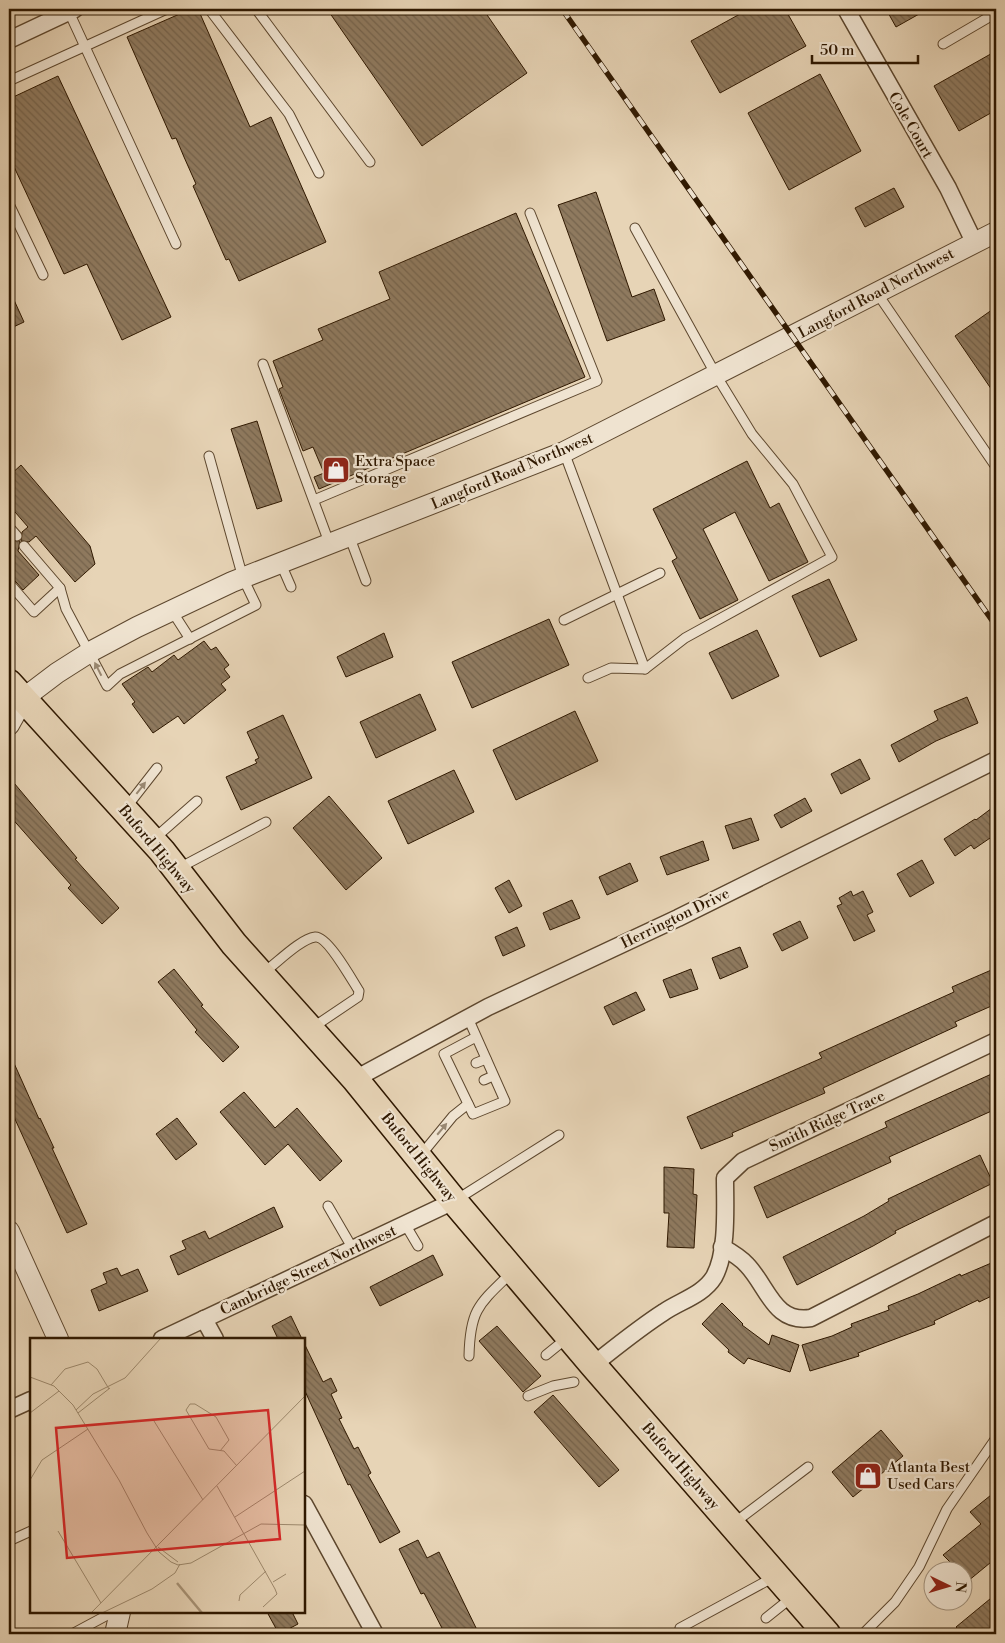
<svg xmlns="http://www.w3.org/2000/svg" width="1005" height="1643" viewBox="0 0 1005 1643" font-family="'Libre Bodoni',serif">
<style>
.building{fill:url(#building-back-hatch);stroke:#2f1800}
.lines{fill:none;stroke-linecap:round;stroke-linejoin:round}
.service-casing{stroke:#5d472e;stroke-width:11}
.minor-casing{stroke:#5d472e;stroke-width:19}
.tertiary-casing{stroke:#5d472e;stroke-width:22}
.primary-casing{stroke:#2f1800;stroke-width:29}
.service{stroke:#efe3d0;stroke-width:9}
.minor{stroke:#efe3d0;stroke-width:16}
.tertiary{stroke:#efe3d0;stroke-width:20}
.primary{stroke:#e7d4b6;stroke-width:26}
.rail-casing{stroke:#2f1800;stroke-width:5.5}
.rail{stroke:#efe3d0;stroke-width:4;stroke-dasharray:11;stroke-linecap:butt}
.oneway{fill:#998872}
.labels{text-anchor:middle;stroke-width:4.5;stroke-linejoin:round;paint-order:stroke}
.street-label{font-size:15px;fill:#2f1800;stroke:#efe3d0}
.poi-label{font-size:15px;fill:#2f1800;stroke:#efe3d0;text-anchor:start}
.inset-river{fill:none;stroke:#a89478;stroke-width:2.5}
.inset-road{fill:none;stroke:#9d896d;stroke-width:1}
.view{fill:#d62828;fill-opacity:0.15;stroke:#d62828;stroke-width:2.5}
.inset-edge{fill:none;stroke:#2f1800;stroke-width:2.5}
</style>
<defs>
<pattern id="building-back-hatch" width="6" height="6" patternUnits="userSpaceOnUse" patternTransform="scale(1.25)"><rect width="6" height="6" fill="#8f7a5f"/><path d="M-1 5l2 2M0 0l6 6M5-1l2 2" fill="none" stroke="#75634c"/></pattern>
</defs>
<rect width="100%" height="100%" fill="#e7d4b6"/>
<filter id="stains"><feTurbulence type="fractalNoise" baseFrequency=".004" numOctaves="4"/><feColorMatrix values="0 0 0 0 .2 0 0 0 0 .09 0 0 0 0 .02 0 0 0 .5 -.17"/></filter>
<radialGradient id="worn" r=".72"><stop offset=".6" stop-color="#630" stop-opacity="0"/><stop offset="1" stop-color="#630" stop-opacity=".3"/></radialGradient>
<!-- building -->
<g class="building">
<polygon points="191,9 198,9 250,127 271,117 326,242 239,281 229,259 226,260 193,186 196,184 184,157 176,138 172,139 127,37"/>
<polygon points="327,9 483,9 527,73 422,146"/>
<polygon points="749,9 785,9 806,46 720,93 691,41"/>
<polygon points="886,9 928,9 896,27"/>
<polygon points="996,51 996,110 959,131 934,86"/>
<polygon points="820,74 861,151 789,190 748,113"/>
<polygon points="58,76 171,317 122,340 87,264 64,274 9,156 9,99"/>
<polygon points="894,188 904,207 865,227 855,208"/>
<polygon points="596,192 632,297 654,289 665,320 607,341 558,205"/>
<polygon points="516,213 585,377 319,489 314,477 324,473 313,447 303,451 279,389 283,387 273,361 323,340 318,329 390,299 379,272"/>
<polygon points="9,289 24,322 9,329"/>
<polygon points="996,307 996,396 955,336"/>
<polygon points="257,421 282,501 257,509 231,429"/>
<polygon points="747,461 770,508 779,503 808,562 769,581 735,512 703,529 738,600 700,619 672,561 677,558 653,509"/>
<polygon points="21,465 90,546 95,564 75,582 36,536 29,542 21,541 22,532 28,527 9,505 9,476"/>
<polygon points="9,540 20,541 18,551 39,575 23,590 9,574"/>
<polygon points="829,579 857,640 820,657 792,596"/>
<polygon points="549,619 569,665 472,708 452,662"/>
<polygon points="757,630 779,676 732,699 709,653"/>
<polygon points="384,633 393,657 346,677 337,657"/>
<polygon points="204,641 211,650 216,647 229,665 224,669 230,677 221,684 226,690 184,724 178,716 153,733 132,704 135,702 122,684 148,667 152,672 174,655 178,660"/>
<polygon points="420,694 436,730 376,758 360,722"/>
<polygon points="967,697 978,723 936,741 899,762 891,745 938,720 934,711"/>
<polygon points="575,711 598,761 516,800 493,750"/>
<polygon points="283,715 312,778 241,810 226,777 257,763 255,760 259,758 247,732"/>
<polygon points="860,759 870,779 841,794 831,774"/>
<polygon points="454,770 474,812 408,844 388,801"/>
<polygon points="9,777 77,858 75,859 119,908 102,924 68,888 71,885 9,815"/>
<polygon points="329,796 382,858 346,890 293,828"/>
<polygon points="805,798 812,811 781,828 774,815"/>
<polygon points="996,805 996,834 974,849 971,845 955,856 944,839 975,819 976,820"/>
<polygon points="751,818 759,840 733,849 725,826"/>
<polygon points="703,841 709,860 667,875 660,857"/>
<polygon points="922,860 934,883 910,897 897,874"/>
<polygon points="630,863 638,881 607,895 599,877"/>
<polygon points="509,880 522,906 509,913 495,888"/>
<polygon points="851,891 853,896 863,891 873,912 867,915 875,931 854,941 837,906 842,904 839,898"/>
<polygon points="572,900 580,918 550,930 543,913"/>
<polygon points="800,921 808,938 782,951 773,934"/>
<polygon points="517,927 525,946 503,956 495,937"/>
<polygon points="740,947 748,967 720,979 712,958"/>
<polygon points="996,968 996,1004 955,1022 957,1026 823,1088 825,1093 732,1133 733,1136 701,1149 687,1117 822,1058 819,1053 954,992 952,987"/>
<polygon points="174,969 203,1005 201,1006 239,1047 223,1062 195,1032 197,1030 158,982"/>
<polygon points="691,969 698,989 670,998 663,980"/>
<polygon points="636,992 645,1010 613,1025 604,1007"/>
<polygon points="9,1052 39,1119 40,1118 54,1148 52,1148 87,1224 67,1233 9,1106"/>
<polygon points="996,1072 996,1109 889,1157 891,1162 767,1218 754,1187 887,1127 885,1122"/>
<polygon points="244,1092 275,1128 297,1108 342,1161 320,1181 288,1144 265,1165 220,1112"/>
<polygon points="177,1118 197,1144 176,1160 156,1134"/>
<polygon points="980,1155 993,1183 895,1231 896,1233 873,1246 797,1285 783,1257 864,1216 889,1201 888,1199"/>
<polygon points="664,1167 694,1169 693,1194 697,1195 694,1248 667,1247 669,1213 664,1213"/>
<polygon points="274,1207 283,1227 178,1275 170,1256 186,1249 182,1241 205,1231 209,1239"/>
<polygon points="433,1255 443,1275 380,1306 370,1287"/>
<polygon points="996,1261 996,1294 979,1302 978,1300 934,1321 935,1324 858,1353 859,1356 810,1371 802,1345 832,1336 852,1327 851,1324 889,1310 888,1306 918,1294 960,1274 961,1276"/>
<polygon points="117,1268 121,1276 138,1269 148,1291 99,1311 91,1290 107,1283 103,1273"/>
<polygon points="722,1303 743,1324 742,1325 769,1345 772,1335 799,1345 790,1372 748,1358 744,1364 728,1352 729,1350 702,1324"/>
<polygon points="291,1316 302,1339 278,1339 272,1326"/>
<polygon points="497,1326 541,1376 523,1392 479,1341"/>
<polygon points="304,1343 323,1382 331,1378 337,1391 331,1394 342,1418 339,1419 354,1449 358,1447 371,1473 368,1475 400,1532 380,1543 350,1484 348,1485 304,1389"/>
<polygon points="553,1395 619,1470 599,1487 534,1412"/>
<polygon points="881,1430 903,1456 853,1497 832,1472"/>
<polygon points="996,1491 996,1558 962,1586 962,1570 942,1570 951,1563 943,1555 981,1524 970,1512"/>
<polygon points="418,1540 427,1558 439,1552 479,1634 445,1634 424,1593 421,1594 399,1549"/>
<polygon points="996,1594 996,1634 963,1634 956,1627"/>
<polygon points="267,1612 292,1612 298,1624 279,1634"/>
</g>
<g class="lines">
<!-- service casing -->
<g class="service-casing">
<g id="service">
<polyline points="209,9 289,114 319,173"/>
<polyline points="256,9 370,162"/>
<polyline points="69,12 176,244"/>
<polyline points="943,44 996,13"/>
<polyline points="9,81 167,9"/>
<polyline points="9,204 43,275"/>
<polyline points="877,293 996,467"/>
<polyline points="263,364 330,545"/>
<polyline points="564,452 645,669"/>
<polyline points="314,500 597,381 530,213"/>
<polyline points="9,527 17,536"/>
<polyline points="350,538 366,581"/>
<polyline points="24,546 60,588 66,609 107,686 120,674 256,605 243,578 209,456"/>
<polyline points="281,564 291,587"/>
<polyline points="9,583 34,612 60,588"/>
<polyline points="172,611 190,639"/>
<polyline points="564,620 660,573"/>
<polyline points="588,678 611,668 645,669 685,638 832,557 793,484 752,434 716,375 635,228"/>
<polyline points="125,809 157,768"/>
<polyline points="155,838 197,801"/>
<polyline points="179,868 266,822"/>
<path d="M263,973C276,964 300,939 315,937C327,935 352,980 359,991L358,997L312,1028"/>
<polyline points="468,1018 505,1101 473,1114 444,1054 476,1037"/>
<polyline points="476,1063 486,1059"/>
<polyline points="484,1080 493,1076"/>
<polyline points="421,1155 453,1116 468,1104"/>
<polyline points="456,1200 559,1135"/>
<polyline points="328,1206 353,1249"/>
<polyline points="405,1224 418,1246"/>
<polyline points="546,1355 567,1338"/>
<path d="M469,1356C470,1309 479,1304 512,1272"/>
<polyline points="528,1396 553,1386 574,1382"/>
<polyline points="734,1523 808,1467"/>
<polyline points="9,1541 31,1531"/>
<polyline points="766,1618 791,1598"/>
<polyline points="680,1628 774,1577"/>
<polyline points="72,1634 113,1612"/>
<polyline points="863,1634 895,1602 919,1567 947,1509 996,1438"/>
</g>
</g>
<!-- minor casing -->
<g class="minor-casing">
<g id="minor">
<polyline points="846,9 948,188 974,242"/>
<polyline points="9,40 75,9"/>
<polyline points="355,1079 488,1007 678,918 996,760"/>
<path d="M722,1247C731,1252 740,1257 747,1265C768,1287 774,1324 811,1318L996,1223"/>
<polyline points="204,1319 215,1339"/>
<polyline points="162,1339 454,1201"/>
<path d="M593,1365C616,1347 639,1328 664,1312C680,1301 703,1295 714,1277C728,1252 725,1207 725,1178L743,1161L996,1041"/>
<polyline points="9,1410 31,1400"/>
<polyline points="304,1504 375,1634"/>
</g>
</g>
<!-- tertiary casing -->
<g class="tertiary-casing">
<g id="tertiary">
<polyline points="9,725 24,698 57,673 90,652 137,627 232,582 564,452 996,232"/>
<polyline points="9,1231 58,1339"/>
<polyline points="115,1634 120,1612"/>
</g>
</g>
<!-- primary casing -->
<g class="primary-casing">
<polyline id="primary" points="9,683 162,851 234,944 355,1079 454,1201 593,1365 827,1634"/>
</g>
<!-- service -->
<use href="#service" class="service"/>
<!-- minor -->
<use href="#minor" class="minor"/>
<!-- tertiary -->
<use href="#tertiary" class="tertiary"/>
<!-- primary -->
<use href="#primary" class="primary"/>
<!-- rail casing -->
<g class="rail-casing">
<polyline id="rail" points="562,9 996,626"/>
</g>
<!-- rail -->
<use href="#rail" class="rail"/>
</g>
<!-- one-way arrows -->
<defs><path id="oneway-solid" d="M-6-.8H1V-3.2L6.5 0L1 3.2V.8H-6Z" transform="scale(1.25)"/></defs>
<g class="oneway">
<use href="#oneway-solid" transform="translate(98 669) rotate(-117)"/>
<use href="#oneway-solid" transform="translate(141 788) rotate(-52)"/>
<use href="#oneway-solid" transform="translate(442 1129) rotate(-50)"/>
</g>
<!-- icons -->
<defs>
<g id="shop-square" transform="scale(1.4375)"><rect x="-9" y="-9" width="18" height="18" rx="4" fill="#8f2418" stroke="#efe3d0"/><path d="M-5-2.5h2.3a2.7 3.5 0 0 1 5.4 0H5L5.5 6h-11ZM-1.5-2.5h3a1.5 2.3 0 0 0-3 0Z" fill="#fff"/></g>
</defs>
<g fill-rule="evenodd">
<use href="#shop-square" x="336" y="470"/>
<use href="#shop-square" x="868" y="1476"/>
</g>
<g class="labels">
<!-- street labels -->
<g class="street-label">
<text transform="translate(911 125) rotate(60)" y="5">Cole Court</text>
<text transform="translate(876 293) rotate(-28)" y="5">Langford Road Northwest</text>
<text transform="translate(512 471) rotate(-23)" y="5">Langford Road Northwest</text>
<text transform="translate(157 849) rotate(50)" y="5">Buford Highway</text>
<text transform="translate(675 918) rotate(-26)" y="5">Herrington Drive</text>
<text transform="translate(827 1121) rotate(-25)" y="5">Smith Ridge Trace</text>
<text transform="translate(419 1157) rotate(51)" y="5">Buford Highway</text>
<text transform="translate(308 1270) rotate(-25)" y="5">Cambridge Street Northwest</text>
<text transform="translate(681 1466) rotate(49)" y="5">Buford Highway</text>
</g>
<!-- poi labels -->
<g class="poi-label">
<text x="355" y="466">Extra Space<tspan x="355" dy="17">Storage</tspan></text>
<text x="887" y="1472">Atlanta Best<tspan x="887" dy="17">Used Cars</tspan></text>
</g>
</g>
<!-- overview -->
<g transform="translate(30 1338)">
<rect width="275" height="275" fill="#e7d4b6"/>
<path class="inset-river" d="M147,245L172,275"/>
<path class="inset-road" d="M0,39L24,48L43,67L89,142L117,195L129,214L141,224L148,227L161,225L231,186L275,187M21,47L35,31L58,24L67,31L79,51M46,72L63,56L95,40L131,0M0,75L29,53M48,75L80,50M124,83L173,162M190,113L199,102L186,79L165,66H160L156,72L179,111L194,113L207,128M0,142L12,122L58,91M187,148L245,251L247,256L233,269M205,179L275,133M28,193L71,265M128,209L148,224M243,244L256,236M209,263L210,257L236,233M61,275L275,58M72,275L122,251L145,235L150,226"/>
<path class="view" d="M238,72L250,201L37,220L26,90Z"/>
<rect width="275" height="275" class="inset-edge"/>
</g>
<!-- margin -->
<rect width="1005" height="1643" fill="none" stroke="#e7d4b6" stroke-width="30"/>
<rect x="10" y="10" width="985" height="1623" fill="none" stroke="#2f1800" stroke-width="2.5"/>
<rect x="15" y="15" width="975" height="1613" fill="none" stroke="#2f1800"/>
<!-- north arrow -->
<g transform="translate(948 1586) rotate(95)"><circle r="24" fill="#efe3d0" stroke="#a2927d"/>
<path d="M0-4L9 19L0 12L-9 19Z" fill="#8f2418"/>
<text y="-8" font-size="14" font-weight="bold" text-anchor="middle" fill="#2f1800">N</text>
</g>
<!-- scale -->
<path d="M812 55v8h106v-8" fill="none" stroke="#2f1800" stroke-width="2.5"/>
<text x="820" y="55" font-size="15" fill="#2f1800" stroke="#efe3d0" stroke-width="4" paint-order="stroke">50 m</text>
<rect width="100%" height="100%" filter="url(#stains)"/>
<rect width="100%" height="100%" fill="url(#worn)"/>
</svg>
